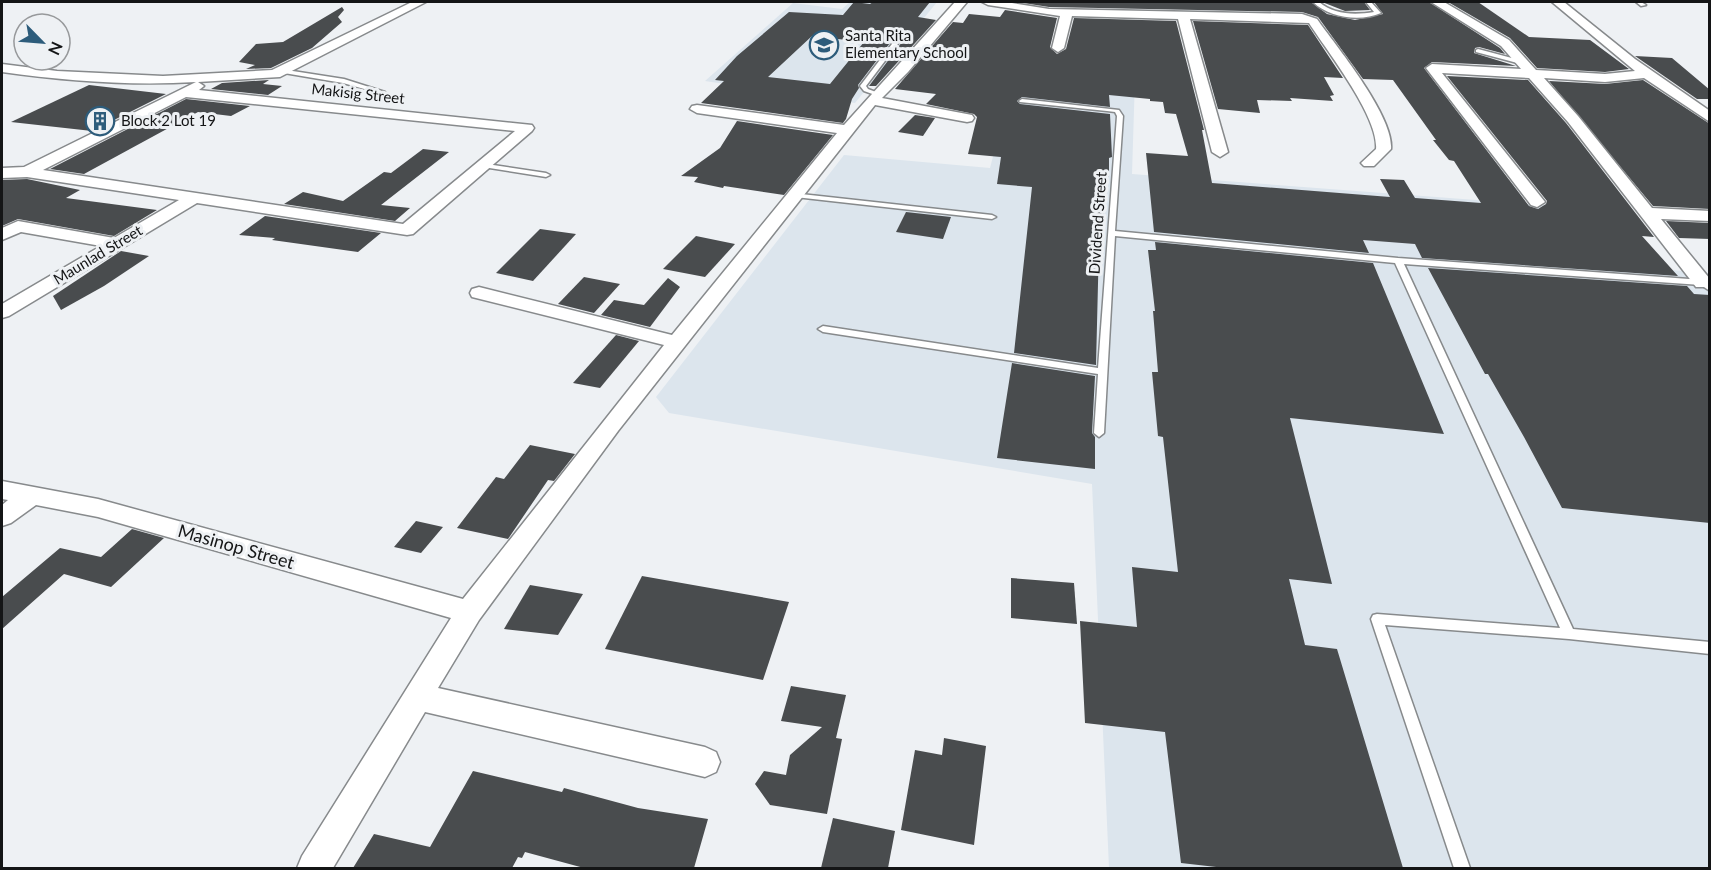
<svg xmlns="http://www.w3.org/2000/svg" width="1711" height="870" viewBox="0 0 1711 870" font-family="Lato,sans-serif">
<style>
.built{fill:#dce5ed}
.building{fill:#494c4e;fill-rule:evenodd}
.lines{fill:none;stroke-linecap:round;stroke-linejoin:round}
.service-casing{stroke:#878a8c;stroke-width:3}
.minor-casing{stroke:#878a8c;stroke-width:3}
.service{fill:#fff;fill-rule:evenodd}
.minor{fill:#fff;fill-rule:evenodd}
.labels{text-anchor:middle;stroke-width:6;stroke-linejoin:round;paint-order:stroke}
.far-poi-label{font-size:15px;fill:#141516;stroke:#eef1f4;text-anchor:start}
.far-street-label{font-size:15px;fill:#141516;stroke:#eef1f4}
.street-label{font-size:18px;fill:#141516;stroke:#eef1f4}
</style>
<rect width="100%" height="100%" fill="#eef1f4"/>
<!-- built -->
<g class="built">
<polygon points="850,2 937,2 855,103 705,81 793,3 842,9"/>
<polygon points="1015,71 1135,78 1132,174 1620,211 1670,270 1709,273 1709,868 1109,868 1092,484 669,413 656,397 844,155 990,168"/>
</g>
<!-- building -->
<g class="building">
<path d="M854,2L870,4L873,2H930L918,17L936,20L876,86H869L902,42L900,39H893L858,85L859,88L852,99L846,119L843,123L701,103L724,81L715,80L737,56L789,12L843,15ZM812,36L864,42L830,84L768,77Z"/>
<polygon points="1017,2 1311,2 1327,14 1355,20 1383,14 1374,2 1429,2 1500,48 1505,54 1479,47 1475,48 1474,53 1516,66 1432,62 1424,68 1529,206 1538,209 1546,204 1547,201 1447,76 1528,80 1566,123 1654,237 1642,236 1678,276 1422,258 1415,244 1363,240 1369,253 1154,232 1146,153 1188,156 1176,114 1165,113 1163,102 1150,101 1150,99 1109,95 1110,107 1022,97 1017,101 1020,104 1110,114 1112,157 1109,158 1109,177 1103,176 1104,244 1099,243 1096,365 1014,353 1032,187 997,184 1001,157 968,154 977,117 974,114 926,104 936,94 895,89 953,22 963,23 969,14 1000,17 1005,10 1057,18 1050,47 1057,54 1066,49 1074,18 1176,21 1204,130 1202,130 1212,183 1390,197 1380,179 1404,180 1415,198 1481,203 1454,161 1449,160 1433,140 1436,140 1393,80 1363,79 1318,17 1302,12 1049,7"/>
<polygon points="1322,2 1364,2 1370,10 1345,11"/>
<polygon points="1448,2 1478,2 1529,37 1590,40 1629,69 1605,72 1537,68 1510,38"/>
<polygon points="342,7 344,10 338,17 342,22 312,48 271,68 246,69 255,65 239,62 256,44 283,42"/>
<polygon points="1193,21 1308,25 1343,78 1324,77 1334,95 1330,96 1333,101 1290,98 1292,101 1257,100 1260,113 1218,109"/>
<polygon points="1635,56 1672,58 1710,90 1710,99 1697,99"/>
<polygon points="269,80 263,84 282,86 268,95 211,89 222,83"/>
<polygon points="1643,80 1710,124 1710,209 1653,206 1549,81 1605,84"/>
<polygon points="89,85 166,94 92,131 11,122"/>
<polygon points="186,99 250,106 231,116 198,112 84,174 50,169"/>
<polygon points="915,115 935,118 923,136 898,132"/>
<polygon points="737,121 833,135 784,195 724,186 723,188 694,182 698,177 681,176 720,148"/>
<polygon points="423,149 449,152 381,205 410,208 395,221 284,204 303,192 343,201 384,172 391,173"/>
<polygon points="27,179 80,190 66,198 157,210 114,236 18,219 2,226 2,180"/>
<polygon points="906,212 951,217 943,239 896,232"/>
<polygon points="265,216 381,233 358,252 272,240 275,238 239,235"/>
<polygon points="1666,221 1710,223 1710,239 1679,238"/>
<polygon points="540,229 576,234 533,281 496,273"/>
<polygon points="696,236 735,244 705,277 663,269"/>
<polygon points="1155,242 1373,263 1444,434 1290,418 1332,584 1289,579 1305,645 1337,649 1403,868 1225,868 1181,863 1165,732 1085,723 1080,621 1137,627 1132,567 1178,572 1163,437 1158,436 1152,372 1158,372 1153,311 1155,311 1148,250 1156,250"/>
<polygon points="121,251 149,256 104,286 61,310 53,296"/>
<polygon points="1428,268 1687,286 1694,294 1710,295 1710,523 1562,508 1524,437 1488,374 1485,374"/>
<polygon points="584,277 620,284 594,313 558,304"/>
<polygon points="668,278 680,287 650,327 601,315 614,300 644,305"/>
<polygon points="616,335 639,341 600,388 573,383"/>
<polygon points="1012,363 1095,376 1092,433 1095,437 1095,469 997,458"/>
<polygon points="530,445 575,454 554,481 548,480 508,539 457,528 496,477 504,479"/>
<polygon points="416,521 443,527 421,553 394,547"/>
<polygon points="132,529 164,538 111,587 64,574 2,629 2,597 60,548 101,557"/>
<polygon points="642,576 789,602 763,680 605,649"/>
<polygon points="1011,578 1074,583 1077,624 1011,618"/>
<polygon points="530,585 583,594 558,635 504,629"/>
<polygon points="791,686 846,695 836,738 842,739 827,814 770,805 755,784 764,771 786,775 790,755 822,727 781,721"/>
<polygon points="944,738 986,746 974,845 901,830 915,750 942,755"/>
<polygon points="473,771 562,792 564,788 638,808 708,819 694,868 584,868 525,852 522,858 518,857 512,868 353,868 374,834 430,847"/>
<polygon points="833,818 895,831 888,868 821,868"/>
</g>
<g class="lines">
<!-- service casing -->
<g class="service-casing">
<g id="service">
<path d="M1313,2H1319C1334,15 1355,15 1374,12L1366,2H1371L1381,13C1361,22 1329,18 1313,2Z"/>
<polygon points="1636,2 1641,2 1646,5 1641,6"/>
<polygon points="895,40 900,41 866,86 868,89 881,94 878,96 864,91 860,86"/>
<polygon points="1478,49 1523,61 1524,62 1521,64 1476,52 1476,50"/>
<polygon points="280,69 344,79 385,92 382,94 343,83 278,72 277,71"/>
<polygon points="1022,99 1119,110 1123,116 1115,231 1398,258 1703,280 1710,284 1710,291 1701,285 1404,264 1573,629 1710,642 1710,654 1569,639 1385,625 1470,868 1454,868 1371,619 1373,615 1377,614 1560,628 1395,263 1115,236 1104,433 1099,437 1094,433 1098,374 823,332 818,329 823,326 1098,368 1117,116 1115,112 1107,111 1020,102 1019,101"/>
<polygon points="480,163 546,173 550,175 546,177 483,167 479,165"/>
<polygon points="792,193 992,215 996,217 992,219 795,197 791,195"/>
</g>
</g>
<!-- minor casing -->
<g class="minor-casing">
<g id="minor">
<path d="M412,2H426L280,77L198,82L204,86L199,90L532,125L534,128L532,131L413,234L407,235L197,203L9,316L2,318V304L101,246L21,232L2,240V228L18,221L114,238L179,200L27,177L2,178V168L24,167L196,82C131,86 66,81 2,72V64L57,71L163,76L272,70ZM186,97L515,131L403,224L43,170Z"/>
<polygon points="955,2 967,2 908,72 882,98 972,115 974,118 972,121 967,122 875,105 618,431 479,620 438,688 705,747 716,752 720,762 716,772 705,777 425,712 333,868 297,868 302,856 451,618 98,517 36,505 11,523 2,526 2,505 8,500 2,499 2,481 98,499 463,599 664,345 472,297 470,293 472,289 479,287 672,335 837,133 697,113 690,109 692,106 697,105 844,125"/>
<path d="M982,2H1006L1049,9L1302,14L1317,19C1336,46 1394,116 1391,149L1374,166H1364L1361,163L1376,149C1379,117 1327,51 1309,23L1190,19L1228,152L1220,157L1212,152L1178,19L1072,16L1064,48L1058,52L1052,48L1060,16L988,5Z"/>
<polygon points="1431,2 1444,2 1509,40 1536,70 1605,74 1635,71 1552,2 1564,2 1635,59 1710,111 1710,122 1644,78 1605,82 1544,78 1578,116 1652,208 1710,211 1710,221 1661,219 1710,279 1710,287 1696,287 1568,122 1529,78 1442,73 1545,202 1537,207 1531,205 1426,68 1432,64 1521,69 1501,46"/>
</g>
</g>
<!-- service -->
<use href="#service" class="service"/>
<!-- minor -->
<use href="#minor" class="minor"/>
</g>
<!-- icons -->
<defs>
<g id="school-ring" transform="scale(1.5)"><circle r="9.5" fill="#eef1f4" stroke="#2d5c7b" stroke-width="1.5"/><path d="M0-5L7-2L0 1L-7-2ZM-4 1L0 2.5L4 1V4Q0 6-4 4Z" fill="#2d5c7b"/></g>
<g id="building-ring" transform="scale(1.5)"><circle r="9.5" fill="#eef1f4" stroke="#2d5c7b" stroke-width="1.5"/><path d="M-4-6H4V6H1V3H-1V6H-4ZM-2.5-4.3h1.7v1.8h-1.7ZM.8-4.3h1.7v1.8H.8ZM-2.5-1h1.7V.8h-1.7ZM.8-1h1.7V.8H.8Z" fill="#2d5c7b"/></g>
</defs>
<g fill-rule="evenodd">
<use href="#school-ring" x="824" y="45"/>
<use href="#building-ring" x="100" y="121"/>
</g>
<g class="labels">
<!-- far-poi labels -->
<g class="far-poi-label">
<text x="845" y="41">Santa Rita<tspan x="845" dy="17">Elementary School</tspan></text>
<text x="121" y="126">Block 2 Lot 19</text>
</g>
<!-- far-street labels -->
<g class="far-street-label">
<text transform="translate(358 94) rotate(6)" y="5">Makisig Street</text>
<text transform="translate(1098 223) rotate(-86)" y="5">Dividend Street</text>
<text transform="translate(98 255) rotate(-31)" y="5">Maunlad Street</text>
</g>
<!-- street labels -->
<g class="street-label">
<text transform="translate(236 547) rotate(16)" y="6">Masinop Street</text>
</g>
</g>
<!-- border -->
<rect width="1711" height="870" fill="none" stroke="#141516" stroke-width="6"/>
<!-- north arrow -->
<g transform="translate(42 42) rotate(115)"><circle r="28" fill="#eef1f4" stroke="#97999b" stroke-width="1.5"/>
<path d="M0-4.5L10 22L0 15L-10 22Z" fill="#2d5c7b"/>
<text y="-9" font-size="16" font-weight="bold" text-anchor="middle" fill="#141516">N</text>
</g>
</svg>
